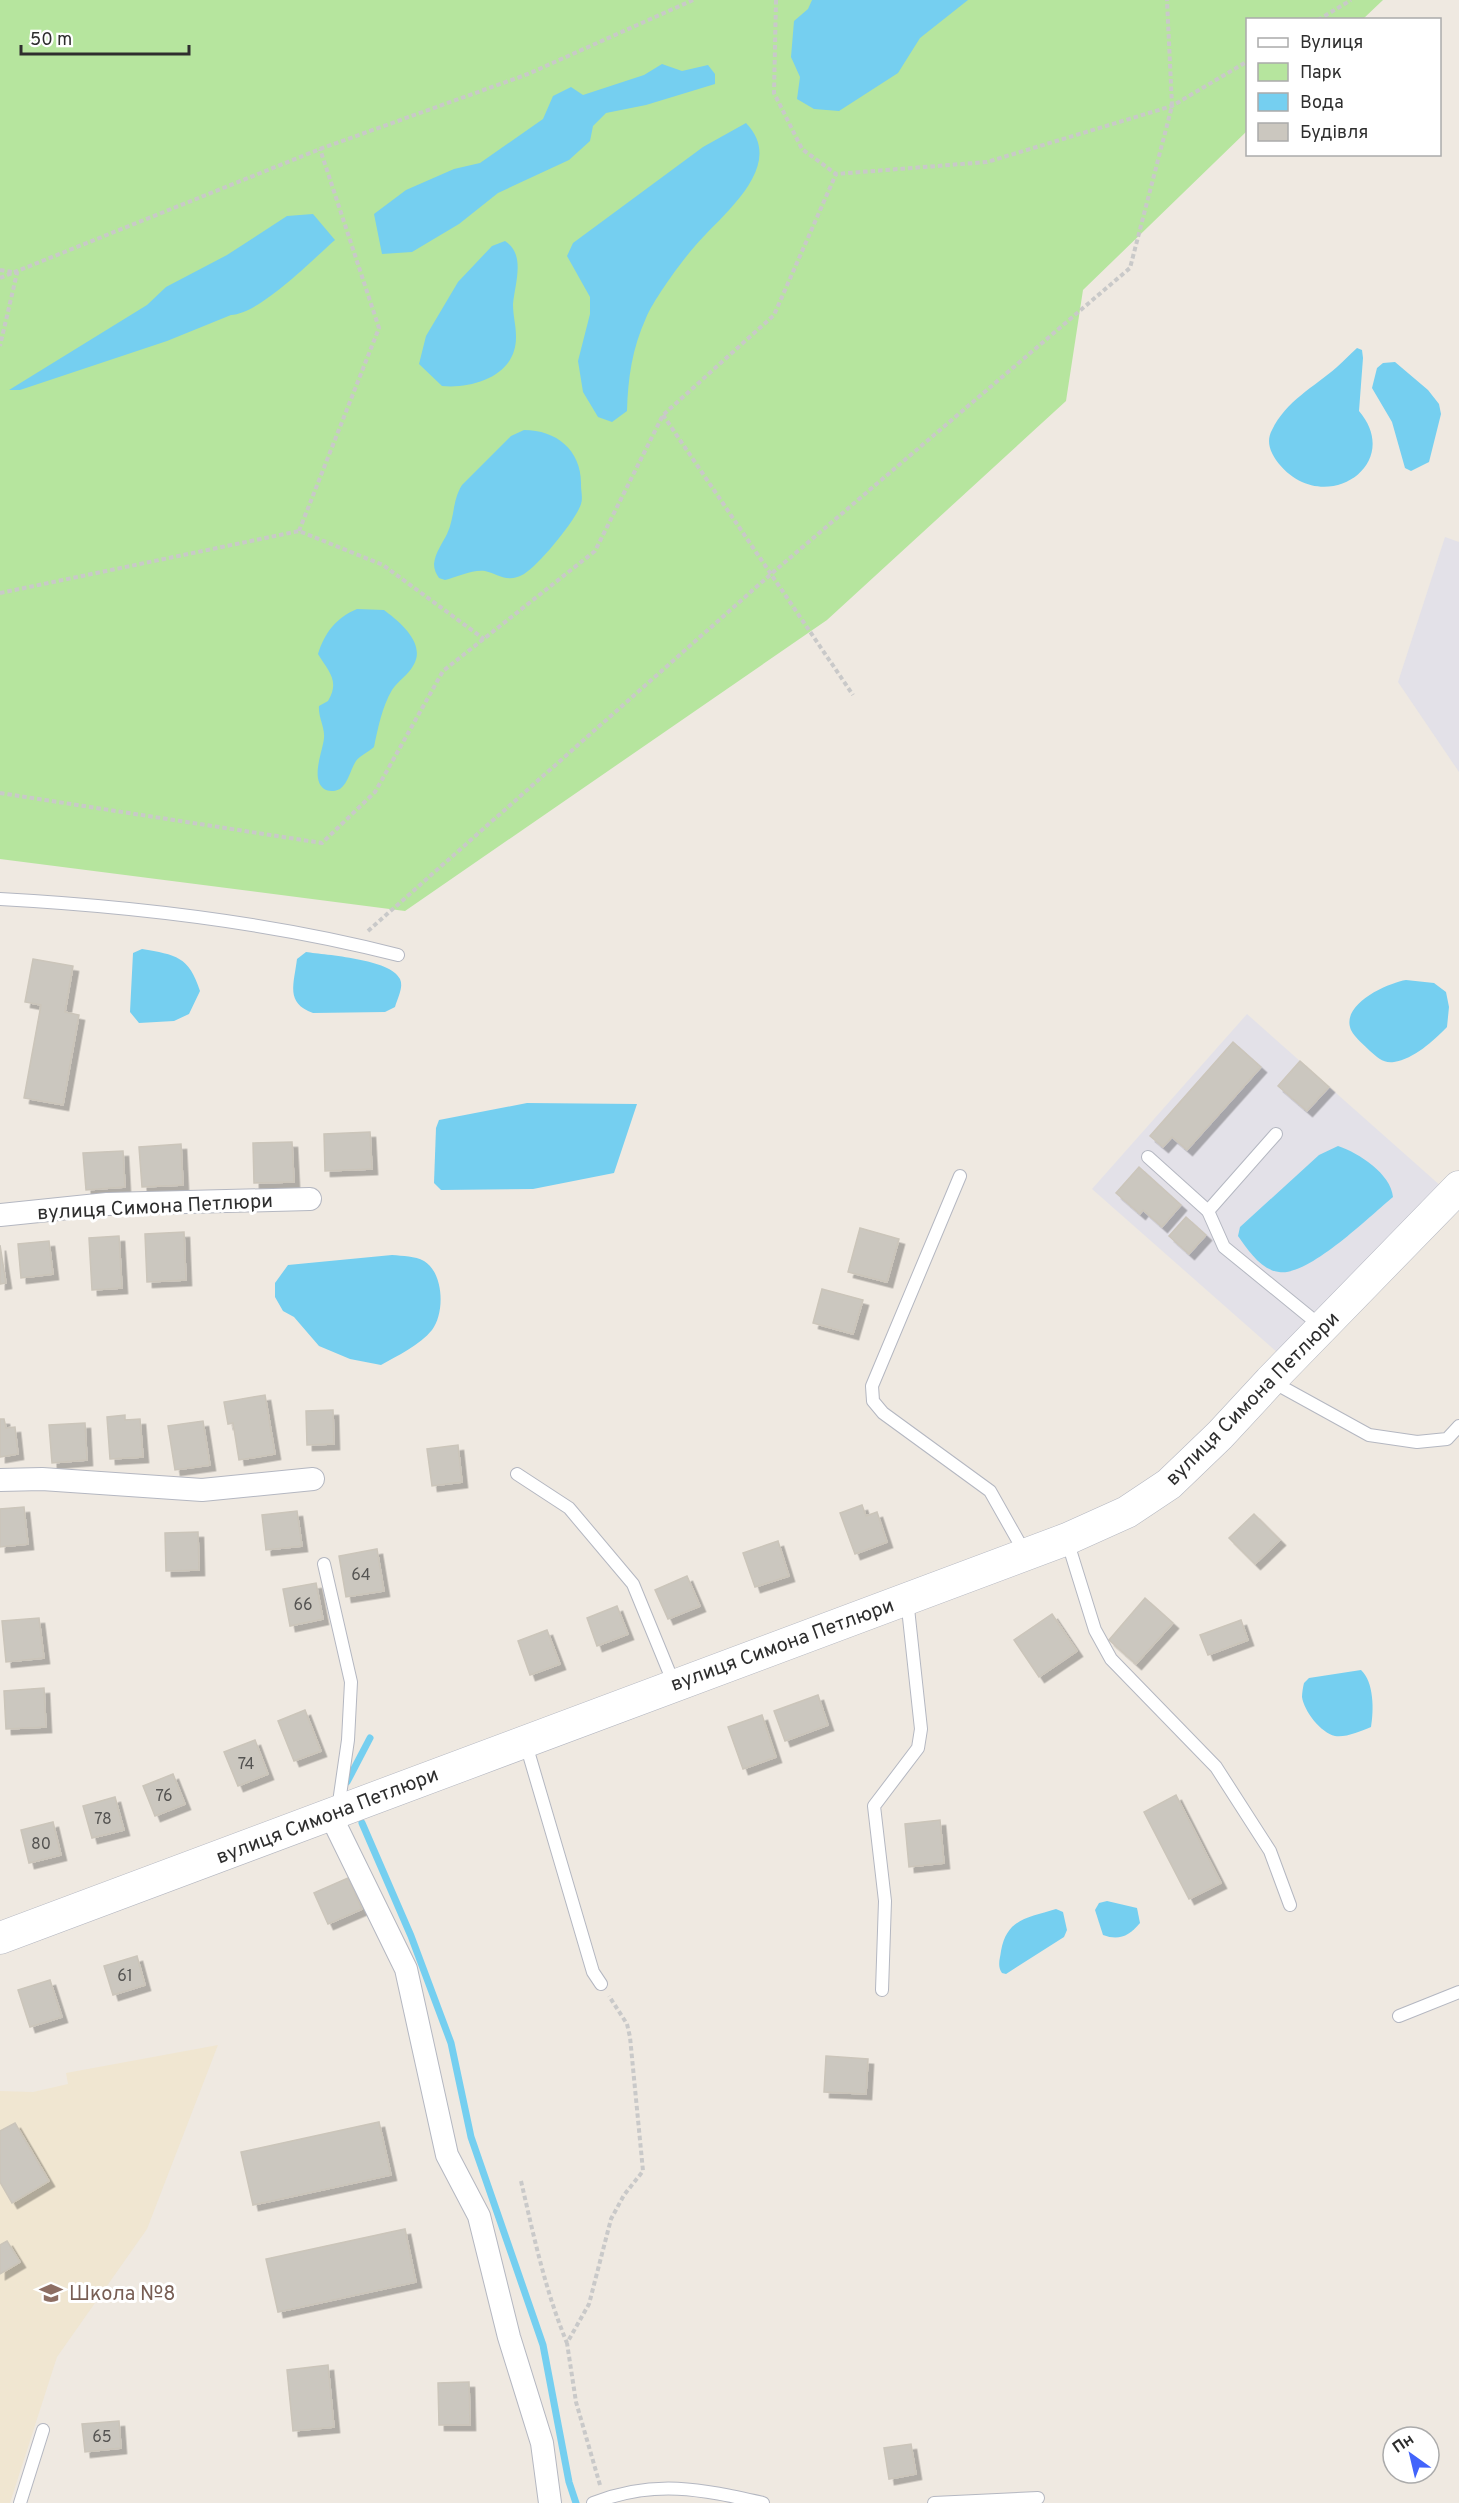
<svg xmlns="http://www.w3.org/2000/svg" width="1459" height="2503" viewBox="0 0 1459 2503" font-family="Overpass,sans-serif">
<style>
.industrial{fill:#e3e1e8}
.education{fill:#f0e6d1}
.green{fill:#b6e59e}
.water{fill:#75cff0}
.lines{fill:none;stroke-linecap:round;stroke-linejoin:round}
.stream{stroke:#75cff0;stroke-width:7}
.building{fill:#cbc7bf;stroke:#cbc5ba;stroke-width:1.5;filter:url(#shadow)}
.service-casing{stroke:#b4b7c1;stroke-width:14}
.minor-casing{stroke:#b4b7c1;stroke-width:24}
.secondary-casing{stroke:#b4b7c1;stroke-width:33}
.path{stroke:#c9c9c9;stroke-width:4;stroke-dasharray:4.5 3;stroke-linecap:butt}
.service{stroke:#fff;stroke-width:12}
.minor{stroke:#fff;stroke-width:22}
.secondary{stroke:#fff;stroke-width:32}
.labels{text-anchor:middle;stroke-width:6;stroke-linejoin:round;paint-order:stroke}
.number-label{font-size:16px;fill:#555452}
.street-label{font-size:20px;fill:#2e2e2e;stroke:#fff}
.education-label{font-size:20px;fill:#785e54;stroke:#fff;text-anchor:start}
</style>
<defs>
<filter id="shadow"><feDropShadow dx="5.5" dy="5.5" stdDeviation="0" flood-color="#0004"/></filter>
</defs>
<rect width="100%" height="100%" fill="#efe9e1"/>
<!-- industrial -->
<g class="industrial">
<polygon points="1445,537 1459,542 1459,772 1398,682"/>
<polygon points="1247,1014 1442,1187 1287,1361 1092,1189"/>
</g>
<!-- education -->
<polygon class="education" points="218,2045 147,2229 57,2357 10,2503 0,2503 0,2091 33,2092 68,2084 66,2073"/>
<!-- green -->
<polygon class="green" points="0,0 1383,0 1363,19 1248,20 1247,131 1083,290 1066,401 827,620 405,911 0,859"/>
<!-- water -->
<g class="water">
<polygon points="812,0 968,0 920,38 898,73 839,111 814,109 797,99 800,77 791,57 794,21 808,9"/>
<polygon points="662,64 682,71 708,65 715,74 715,84 646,105 606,113 593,126 590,141 569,160 498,193 459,224 412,252 382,254 374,214 406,190 454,169 480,163 543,119 553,96 571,87 583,95 644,75"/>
<path d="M746,123C788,166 721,215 695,246C681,262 654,299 646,318C632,349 628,378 627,411L612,422L598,417L583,392L578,361L590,314V297L567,256L573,243L703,147Z"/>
<path d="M313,214L335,240C312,260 261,313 231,315L167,341L20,390H9L147,305L166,287L227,255L287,216Z"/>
<path d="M505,241C526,254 515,283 513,304C513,316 516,325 516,336C517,376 473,389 442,386L419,364L426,336L458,282L492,246Z"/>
<path d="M1357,348L1362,350L1363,358L1359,411C1406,466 1320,521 1276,460C1270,451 1266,441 1272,430C1286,401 1314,387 1337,367C1344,361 1350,354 1357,348Z"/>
<polygon points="1395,362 1428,390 1439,404 1441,414 1429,462 1411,471 1405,468 1392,422 1372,388 1377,368 1383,363"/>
<path d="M524,430C557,430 582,451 581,485C581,491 583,498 581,504C576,520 539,565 524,574C507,584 499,574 485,571C474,569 456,577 445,580L439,578C436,574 434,569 434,564C435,553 442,544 447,534C455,517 452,501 462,485L511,436Z"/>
<path d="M357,609L384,610C400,622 427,644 413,666C408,675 398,681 392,690C382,707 378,728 374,747C369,752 359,756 356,761C350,770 349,782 340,789C336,791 331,792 326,790C309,781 323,751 324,738C325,727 318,717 319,706L328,701C340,681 329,672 318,654C325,632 336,618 357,609Z"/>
<path d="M142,949C176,955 189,956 200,991L189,1014L174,1021L139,1023L130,1012L133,953Z"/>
<path d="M306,952C326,955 391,959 400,979C404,987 397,999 395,1007L385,1012L313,1013C285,1003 294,984 297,959Z"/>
<path d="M1406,980L1434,983L1446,992L1449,1007L1447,1027C1433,1041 1414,1059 1394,1062C1384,1064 1377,1057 1370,1051C1364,1045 1355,1038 1351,1030C1340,1004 1388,983 1406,980Z"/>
<polygon points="527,1103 637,1104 614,1173 533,1189 441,1190 434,1183 436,1128 439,1120"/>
<path d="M1338,1146C1359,1153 1391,1174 1393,1197C1370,1216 1308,1277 1279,1272C1261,1270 1248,1250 1238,1236L1240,1227L1319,1155Z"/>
<path d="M392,1255C403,1256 415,1256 424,1261C444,1273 445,1313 432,1330C420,1345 397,1356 381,1365L350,1359L319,1346L294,1317L283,1311L275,1297V1283L288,1265Z"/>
<path d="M1361,1670C1374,1682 1374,1710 1371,1727C1361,1731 1345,1738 1335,1736C1321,1733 1304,1711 1302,1697C1302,1693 1303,1687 1304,1683L1309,1678Z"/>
<path d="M1107,1901L1137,1908L1140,1923C1129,1936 1119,1941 1103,1935L1095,1910L1099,1903Z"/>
<path d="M1056,1909L1063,1912L1067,1930L1064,1937L1006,1974L1002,1973C997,1966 1000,1959 1001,1951C1007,1918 1028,1918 1056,1909Z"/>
</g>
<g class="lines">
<!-- stream -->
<g class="stream">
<polyline points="347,1782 370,1738"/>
<polyline points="362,1823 411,1936 451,2043 471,2137 543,2345 569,2482 576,2503"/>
</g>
</g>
<!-- building -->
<g class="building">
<polygon points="33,959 73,966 65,1012 79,1015 63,1105 24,1098 41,1005 25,1002"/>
<polygon points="1233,1042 1261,1067 1187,1150 1172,1137 1163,1147 1150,1136"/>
<polygon points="1300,1061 1329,1087 1307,1111 1278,1086"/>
<polygon points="370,1132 372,1169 325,1171 324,1134"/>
<polygon points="292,1142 294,1182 254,1183 253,1143"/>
<polygon points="181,1144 183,1185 142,1187 139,1147"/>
<polygon points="123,1151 125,1187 86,1190 83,1153"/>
<polygon points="1139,1167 1181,1205 1162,1227 1143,1210 1140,1214 1116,1193"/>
<polygon points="1186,1217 1206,1235 1189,1254 1169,1236"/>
<polygon points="860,1228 899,1239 887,1282 848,1272"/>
<polygon points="184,1232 186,1280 147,1282 145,1234"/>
<polygon points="119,1236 122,1288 92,1290 89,1238"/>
<polygon points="49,1241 53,1274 21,1278 18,1244"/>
<polygon points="0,1245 6,1283 0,1284"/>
<polygon points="822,1289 863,1300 853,1334 813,1323"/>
<polygon points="265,1395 275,1454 239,1460 233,1423 228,1424 224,1402"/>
<polygon points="333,1410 334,1444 307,1445 306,1411"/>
<polygon points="125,1415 125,1420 140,1419 143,1457 110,1459 107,1417"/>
<polygon points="0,1419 4,1419 6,1428 15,1427 18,1454 0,1457"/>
<polygon points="203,1421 210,1465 175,1470 168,1426"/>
<polygon points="85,1423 87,1460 52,1463 49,1425"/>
<polygon points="458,1445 462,1482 432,1486 427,1449"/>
<polygon points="862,1505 866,1516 877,1512 887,1542 855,1554 840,1513"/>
<polygon points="24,1507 28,1544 0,1547 0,1509"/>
<polygon points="297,1511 302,1546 266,1550 262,1515"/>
<polygon points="1254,1514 1280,1540 1255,1564 1229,1538"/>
<polygon points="198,1532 199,1570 166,1571 165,1533"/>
<polygon points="778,1541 789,1576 755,1587 743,1553"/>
<polygon points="377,1549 384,1591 346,1597 339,1556"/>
<polygon points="687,1576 700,1606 668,1619 655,1590"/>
<polygon points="316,1583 323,1619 290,1626 283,1589"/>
<polygon points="1145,1598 1173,1623 1136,1664 1109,1640"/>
<polygon points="617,1606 628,1634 597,1646 587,1618"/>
<polygon points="1052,1614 1077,1651 1039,1677 1014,1640"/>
<polygon points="39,1618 44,1658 6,1662 2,1621"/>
<polygon points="1241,1620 1248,1640 1208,1655 1200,1635"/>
<polygon points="547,1630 560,1664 530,1675 518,1641"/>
<polygon points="44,1688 46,1727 6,1729 4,1691"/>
<polygon points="818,1695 828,1725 785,1741 774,1711"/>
<polygon points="305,1710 321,1751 294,1761 278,1721"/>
<polygon points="762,1715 776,1757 743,1769 728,1727"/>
<polygon points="255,1740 268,1774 238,1786 224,1752"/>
<polygon points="173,1774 185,1804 155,1816 143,1786"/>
<polygon points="1176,1795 1221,1883 1189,1899 1144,1812"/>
<polygon points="115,1797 124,1830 92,1838 83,1806"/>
<polygon points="940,1820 944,1863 909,1867 905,1824"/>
<polygon points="53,1822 61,1855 29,1863 21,1830"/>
<polygon points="348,1878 362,1909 328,1924 314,1893"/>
<polygon points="137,1956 145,1985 113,1995 104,1966"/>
<polygon points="50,1980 62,2017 30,2027 18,1990"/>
<polygon points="826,2056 868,2059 866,2094 824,2092"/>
<polygon points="379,2122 391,2175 253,2205 241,2152"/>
<polygon points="15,2123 49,2181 12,2203 0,2182 0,2131"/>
<polygon points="405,2229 416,2282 278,2312 266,2259"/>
<polygon points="7,2241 20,2262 0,2274 0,2245"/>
<polygon points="328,2365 334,2427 293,2431 287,2370"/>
<polygon points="469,2382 470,2425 439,2425 438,2383"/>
<polygon points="119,2421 121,2448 85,2452 82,2424"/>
<polygon points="911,2444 916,2474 889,2479 884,2448"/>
</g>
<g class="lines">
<!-- service casing -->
<g class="service-casing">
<g id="service">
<path d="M0,899C129,906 273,923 398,955"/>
<polyline points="1148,1157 1208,1211 1224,1247 1322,1327"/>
<polyline points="960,1176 872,1386 873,1401 883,1413 990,1491 1025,1553"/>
<polyline points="1208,1211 1276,1134"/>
<polyline points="1271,1381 1369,1435 1417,1442 1447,1439 1459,1426"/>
<polyline points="517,1474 569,1508 633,1584 674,1684"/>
<polyline points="1067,1540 1095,1630 1111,1659 1216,1767 1270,1851 1290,1905"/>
<polyline points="324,1564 351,1682 348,1740 338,1809"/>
<polyline points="525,1741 593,1972 601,1984"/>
<polyline points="882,1990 885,1901 874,1806 918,1748 921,1729 907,1599"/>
<polyline points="1399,2016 1459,1992"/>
<polyline points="20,2503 43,2430"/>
<path d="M593,2503C655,2479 700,2489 763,2503"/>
<polyline points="934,2503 1038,2498"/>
</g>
</g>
<!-- minor casing -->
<g class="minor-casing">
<g id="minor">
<polyline points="0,1215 107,1204 310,1199"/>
<polyline points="0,1480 42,1479 202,1490 313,1479"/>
<polyline points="330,1814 406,1969 447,2155 479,2216 509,2337 542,2443 550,2503"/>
</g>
</g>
<!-- secondary casing -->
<g class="secondary-casing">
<polyline id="secondary" points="0,1938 1067,1539 1127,1512 1169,1484 1220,1435 1270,1381 1459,1187"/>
</g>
<!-- path -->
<g class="path">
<polyline points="776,0 774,93 802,149 836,174 987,162 1172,106 1248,61"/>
<polyline points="1318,20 1351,0"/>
<polyline points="0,270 17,273 0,346"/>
<polyline points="0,278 320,149 528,74 693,0"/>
<polyline points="663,415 853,695"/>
<polyline points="299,531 379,328 320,149"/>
<polyline points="0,593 299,531 383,565 484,639"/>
<polyline points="0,793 322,843 375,792 443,671 595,551 663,415 774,315 836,174"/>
<polyline points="368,931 771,574 1130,268 1172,106 1167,0"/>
<path d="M521,2181C534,2237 545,2290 567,2343"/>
<polyline points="600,2485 576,2402 567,2343 589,2304 611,2219 624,2195 643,2171 630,2037 627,2024 609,1996"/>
</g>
<!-- service -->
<use href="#service" class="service"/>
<!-- minor -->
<use href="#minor" class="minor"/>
<!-- secondary -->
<use href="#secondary" class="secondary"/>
</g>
<!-- icons -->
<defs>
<g id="school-bare" transform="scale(1.8)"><path d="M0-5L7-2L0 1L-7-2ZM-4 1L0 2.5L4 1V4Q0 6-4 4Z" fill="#8d6e63" stroke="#fff" stroke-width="2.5" paint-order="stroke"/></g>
</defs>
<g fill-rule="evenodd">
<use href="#school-bare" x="51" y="2293"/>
</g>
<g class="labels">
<!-- number labels -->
<g class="number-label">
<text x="361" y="1580">64</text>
<text x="303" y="1610">66</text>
<text x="246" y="1769">74</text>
<text x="164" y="1801">76</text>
<text x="103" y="1824">78</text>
<text x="41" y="1849">80</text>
<text x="125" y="1981">61</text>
<text x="102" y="2442">65</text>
</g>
<!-- street labels -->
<g class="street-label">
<text transform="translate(155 1206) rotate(-3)" y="7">вулиця Симона Петлюри</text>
<text transform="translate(1252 1398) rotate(-45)" y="7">вулиця Симона Петлюри</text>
<text transform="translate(782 1644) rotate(-20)" y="7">вулиця Симона Петлюри</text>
<text transform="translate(327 1815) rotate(-21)" y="7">вулиця Симона Петлюри</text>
</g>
<!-- education labels -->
<g class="education-label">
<text x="69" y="2300">Школа №8</text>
</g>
</g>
<!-- legend -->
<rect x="1246" y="18" width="195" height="138" fill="#ffffff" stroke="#ababab" stroke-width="1.5"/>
<rect x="1258" y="38" width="30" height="9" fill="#ffffff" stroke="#ababab" stroke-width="1.5"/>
<text x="1300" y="48" font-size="18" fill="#2e2e2e">Вулиця</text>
<rect x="1258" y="63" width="30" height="18" fill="#b6e59e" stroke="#ababab" stroke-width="1.5"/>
<text x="1300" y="78" font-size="18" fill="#2e2e2e">Парк</text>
<rect x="1258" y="93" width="30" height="18" fill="#75cff0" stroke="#ababab" stroke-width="1.5"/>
<text x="1300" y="108" font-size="18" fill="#2e2e2e">Вода</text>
<rect x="1258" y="123" width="30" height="18" fill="#cbc7bf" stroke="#ababab" stroke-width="1.5"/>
<text x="1300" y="138" font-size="18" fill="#2e2e2e">Будівля</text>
<!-- north arrow -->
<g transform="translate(1411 2455) rotate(326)"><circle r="28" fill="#ffffff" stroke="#ababab" stroke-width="1.5"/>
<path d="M0-4.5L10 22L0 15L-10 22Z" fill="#4264fb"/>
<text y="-9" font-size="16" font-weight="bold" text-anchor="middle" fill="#2e2e2e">Пн</text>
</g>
<!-- scale -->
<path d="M21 45v9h168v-9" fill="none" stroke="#2e2e2e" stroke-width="3"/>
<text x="30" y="45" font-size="18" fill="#2e2e2e" stroke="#ffffff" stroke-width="4.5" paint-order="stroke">50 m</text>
</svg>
